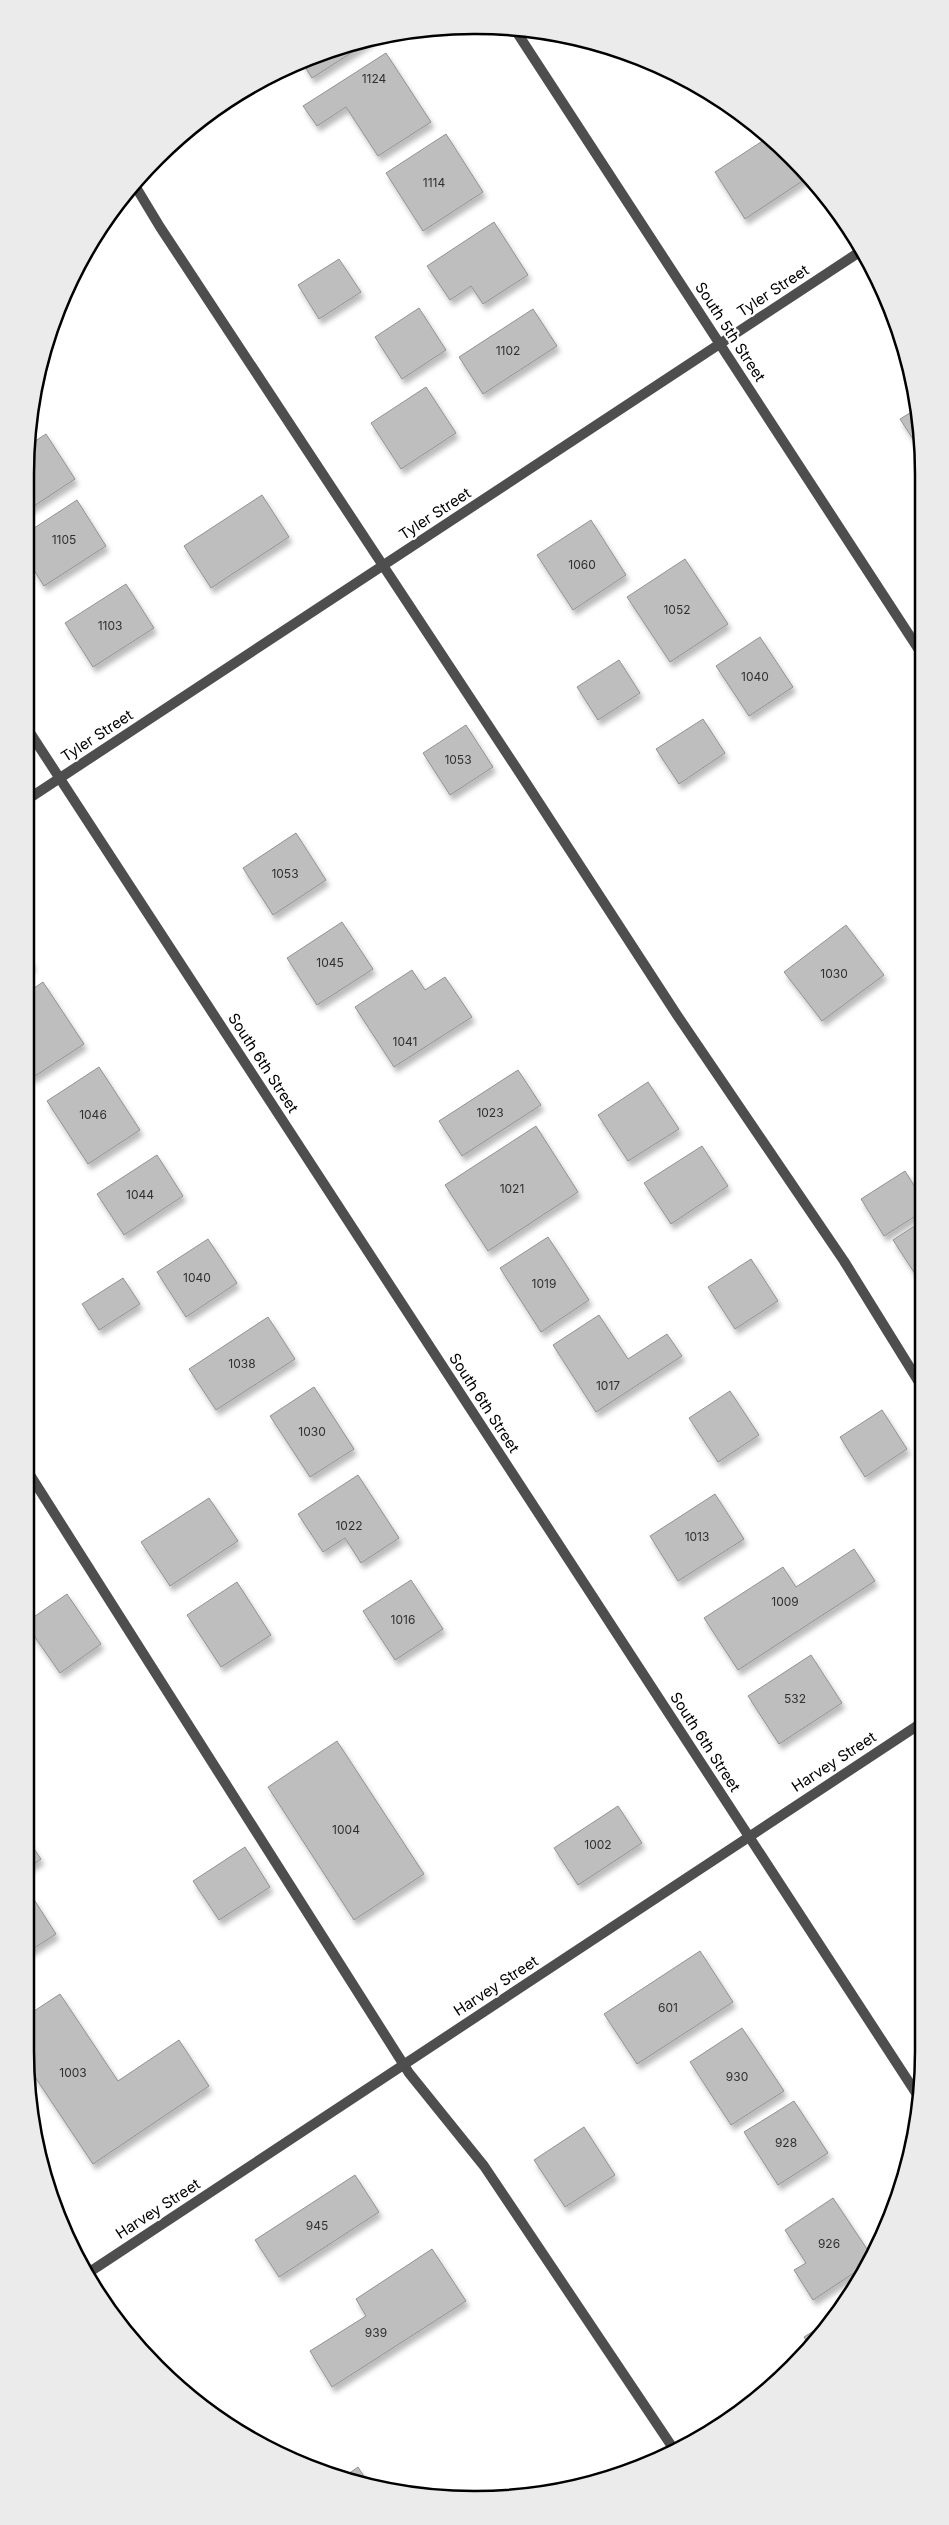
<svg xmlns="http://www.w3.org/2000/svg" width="949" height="2525" viewBox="0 0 949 2525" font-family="Inter,sans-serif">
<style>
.building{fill:#bebebe;stroke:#929292;filter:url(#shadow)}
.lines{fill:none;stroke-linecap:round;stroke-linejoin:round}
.lane{stroke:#4e4e4e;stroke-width:10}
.street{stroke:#4e4e4e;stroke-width:10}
.labels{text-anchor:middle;stroke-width:4.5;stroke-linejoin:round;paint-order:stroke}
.number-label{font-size:12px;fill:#303030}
.street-label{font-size:15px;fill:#000;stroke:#fff}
.rim{fill:none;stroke:#000;stroke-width:2.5}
</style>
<defs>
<filter id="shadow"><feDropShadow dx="3" dy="5.5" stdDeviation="2.5" flood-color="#0004"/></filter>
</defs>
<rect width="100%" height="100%" fill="#fff"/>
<!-- building -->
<g class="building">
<polygon points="373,39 312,78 302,62 330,49"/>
<polygon points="386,53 431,122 378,156 346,107 317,126 303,106"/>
<polygon points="446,134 483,192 423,231 386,173"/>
<polygon points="767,138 810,176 745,219 715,172"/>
<polygon points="494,222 528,275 483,304 471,286 450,300 427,266"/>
<polygon points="339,259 361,292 319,319 298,285"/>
<polygon points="419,308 446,350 402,379 375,337"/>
<polygon points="533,309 557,346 483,394 459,357"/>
<polygon points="426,387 456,433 401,469 371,423"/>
<polygon points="918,408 920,416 920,450 900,419"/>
<polygon points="46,434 75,479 25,512 25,474 29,445"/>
<polygon points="262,495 289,537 211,588 184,546"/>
<polygon points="77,500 106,546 44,586 25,556 25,534"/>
<polygon points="591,520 626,575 573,610 537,555"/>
<polygon points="685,559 728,624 670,662 627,597"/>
<polygon points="126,584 154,628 93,667 65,623"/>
<polygon points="760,637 793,687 749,716 716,666"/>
<polygon points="619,660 640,693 598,720 577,687"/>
<polygon points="703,719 725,753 679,784 656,749"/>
<polygon points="466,725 493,767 450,795 423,753"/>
<polygon points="296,833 326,880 273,915 243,868"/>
<polygon points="342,922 373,969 317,1005 287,958"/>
<polygon points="846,925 884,975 822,1021 784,972"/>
<polygon points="25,952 33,965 25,971"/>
<polygon points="412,970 425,990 445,977 472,1017 394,1067 355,1007"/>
<polygon points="43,982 84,1044 32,1078 25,1067 25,994"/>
<polygon points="99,1067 140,1130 88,1164 47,1101"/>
<polygon points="518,1070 541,1105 462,1156 439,1121"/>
<polygon points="648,1082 679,1129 628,1161 598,1115"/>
<polygon points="536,1126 578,1192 488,1251 445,1185"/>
<polygon points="702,1146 728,1186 671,1224 644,1183"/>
<polygon points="157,1155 183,1196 124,1235 97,1194"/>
<polygon points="905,1171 922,1198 922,1212 884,1236 861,1199"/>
<polygon points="922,1221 922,1278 919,1280 893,1240"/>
<polygon points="548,1237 589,1300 541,1332 500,1268"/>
<polygon points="208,1239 237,1283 186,1317 157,1272"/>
<polygon points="751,1259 778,1301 735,1329 708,1287"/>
<polygon points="123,1278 140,1304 99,1330 82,1304"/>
<polygon points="599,1315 628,1359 667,1334 682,1356 596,1412 553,1345"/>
<polygon points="268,1317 295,1359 216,1410 189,1369"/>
<polygon points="314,1387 354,1449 310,1477 270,1416"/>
<polygon points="730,1391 759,1435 718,1462 689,1418"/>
<polygon points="882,1410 907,1449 865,1477 840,1437"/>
<polygon points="358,1475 399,1538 361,1563 345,1538 323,1552 298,1514"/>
<polygon points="715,1494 744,1539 678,1581 650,1536"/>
<polygon points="209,1498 238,1541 170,1586 141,1542"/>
<polygon points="854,1549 875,1581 738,1670 704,1618 783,1567 796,1587"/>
<polygon points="411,1580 443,1629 395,1660 363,1611"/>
<polygon points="237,1582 271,1635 221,1667 187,1615"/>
<polygon points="67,1594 101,1644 60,1673 25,1623"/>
<polygon points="811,1655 842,1703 779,1744 748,1696"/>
<polygon points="337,1741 424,1874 354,1920 268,1787"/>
<polygon points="618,1806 642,1843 578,1885 554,1848"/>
<polygon points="25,1836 41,1859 25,1870"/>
<polygon points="245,1847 270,1887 219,1920 193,1881"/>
<polygon points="33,1898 56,1934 25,1954 25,1903"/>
<polygon points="700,1951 733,2002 637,2064 604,2014"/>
<polygon points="60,1994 118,2081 179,2040 209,2086 93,2164 27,2065 25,2017"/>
<polygon points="742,2028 784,2091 731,2125 690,2062"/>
<polygon points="794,2101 828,2153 778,2185 744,2132"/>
<polygon points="584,2127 615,2175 565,2207 534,2160"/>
<polygon points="355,2175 379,2212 279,2277 255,2240"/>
<polygon points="833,2198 873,2258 869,2263 813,2300 794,2270 806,2263 785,2230"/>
<polygon points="432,2249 466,2301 332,2387 310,2351 366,2316 356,2299"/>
<polygon points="836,2317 831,2324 809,2345 804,2337"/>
<polygon points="358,2467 370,2486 341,2479"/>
</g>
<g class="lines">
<!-- lane -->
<g class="lane">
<polyline points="134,184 160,227 521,775 677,1015 844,1261 922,1387"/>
<polyline points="25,1467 409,2073 484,2166 675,2451"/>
</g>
<!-- street -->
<g class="street">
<polyline points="514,28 921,653"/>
<polyline points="25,725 918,2096"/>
<polyline points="25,801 861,251"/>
<polyline points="85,2275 923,1722"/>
</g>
</g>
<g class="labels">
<!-- number labels -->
<g class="number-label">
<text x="374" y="83">1124</text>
<text x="434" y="187">1114</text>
<text x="508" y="355">1102</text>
<text x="64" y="544">1105</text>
<text x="582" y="569">1060</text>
<text x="677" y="614">1052</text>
<text x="110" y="630">1103</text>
<text x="755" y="681">1040</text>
<text x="458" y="764">1053</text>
<text x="285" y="878">1053</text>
<text x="330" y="967">1045</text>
<text x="834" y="978">1030</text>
<text x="405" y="1046">1041</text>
<text x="490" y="1117">1023</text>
<text x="93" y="1119">1046</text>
<text x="512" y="1193">1021</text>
<text x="140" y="1199">1044</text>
<text x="197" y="1282">1040</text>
<text x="544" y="1288">1019</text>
<text x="242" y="1368">1038</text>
<text x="608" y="1390">1017</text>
<text x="312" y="1436">1030</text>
<text x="349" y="1530">1022</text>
<text x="697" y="1541">1013</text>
<text x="785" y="1606">1009</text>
<text x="403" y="1624">1016</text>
<text x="795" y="1703">532</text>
<text x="346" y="1834">1004</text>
<text x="598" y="1849">1002</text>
<text x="668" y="2012">601</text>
<text x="73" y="2077">1003</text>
<text x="737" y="2081">930</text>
<text x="786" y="2147">928</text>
<text x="317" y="2230">945</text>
<text x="829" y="2248">926</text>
<text x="376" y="2337">939</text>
</g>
<!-- street labels -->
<g class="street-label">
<text transform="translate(773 291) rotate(-33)" y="5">Tyler Street</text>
<text transform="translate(730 332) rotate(57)" y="5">South 5th Street</text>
<text transform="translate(435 514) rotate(-33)" y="5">Tyler Street</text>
<text transform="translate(97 736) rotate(-33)" y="5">Tyler Street</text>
<text transform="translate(263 1063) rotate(57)" y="5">South 6th Street</text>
<text transform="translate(484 1403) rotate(57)" y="5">South 6th Street</text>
<text transform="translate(705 1742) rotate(57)" y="5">South 6th Street</text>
<text transform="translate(834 1762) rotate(-33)" y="5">Harvey Street</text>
<text transform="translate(496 1986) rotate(-33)" y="5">Harvey Street</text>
<text transform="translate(158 2209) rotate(-33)" y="5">Harvey Street</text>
</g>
</g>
<!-- crop -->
<path d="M0 0H949V2525H0ZM474 34H475A440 440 0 0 1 915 474V2051A440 440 0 0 1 475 2491H474A440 440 0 0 1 34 2051V474A440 440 0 0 1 474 34Z" fill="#ebebeb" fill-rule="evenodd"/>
<path class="rim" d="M474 34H475A440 440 0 0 1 915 474V2051A440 440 0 0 1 475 2491H474A440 440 0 0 1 34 2051V474A440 440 0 0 1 474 34Z"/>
</svg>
